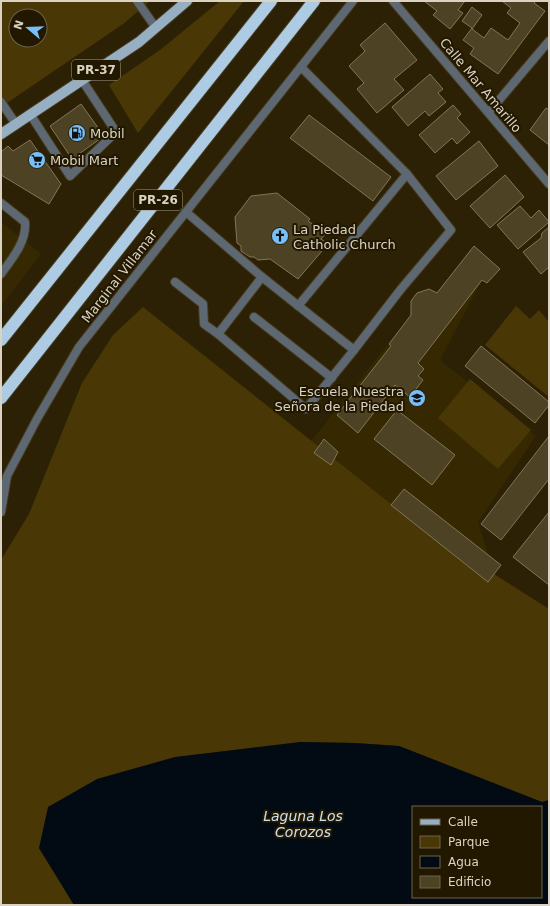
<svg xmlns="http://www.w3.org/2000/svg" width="550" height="906" viewBox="0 0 550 906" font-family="'DejaVu Sans',sans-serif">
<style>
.built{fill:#362901}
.green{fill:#493806;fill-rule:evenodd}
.water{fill:#020a13;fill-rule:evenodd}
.building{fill:#4d4224;stroke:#827657}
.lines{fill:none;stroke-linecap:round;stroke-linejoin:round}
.lane-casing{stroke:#483d23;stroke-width:10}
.street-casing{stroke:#483d23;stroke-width:10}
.primary-casing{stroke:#483d23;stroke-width:12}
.highway-casing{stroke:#483d23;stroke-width:14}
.lane{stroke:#5d6872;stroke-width:8}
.street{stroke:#5d6872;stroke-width:8}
.primary{stroke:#96afc3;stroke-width:10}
.highway{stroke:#adcbe3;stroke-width:12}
.labels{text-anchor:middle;stroke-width:4;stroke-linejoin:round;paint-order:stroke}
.shield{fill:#221800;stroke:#a39b88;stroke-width:1}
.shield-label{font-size:12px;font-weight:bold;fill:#dad3c3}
.street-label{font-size:13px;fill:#dad3c3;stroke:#221800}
.poi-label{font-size:13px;fill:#dad3c3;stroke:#221800;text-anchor:start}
.water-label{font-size:14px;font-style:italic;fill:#cce0f1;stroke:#221800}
</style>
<rect width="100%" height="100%" fill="#2c2104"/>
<!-- built -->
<g class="built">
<polygon points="1,222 41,254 1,306"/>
<polygon points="479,250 482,280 440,360 536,436 478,522 494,574 488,582 311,441 405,323"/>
</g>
<!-- green -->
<g class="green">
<path d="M1,1H150L123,24L1,107ZM16,16H40V40H16Z"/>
<polygon points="220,1 244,1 138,133 109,85 160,50"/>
<polygon points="516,306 530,319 539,310 549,322 549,397 485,345"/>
<polygon points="143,307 488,581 494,574 549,609 549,800 542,802 399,746 355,743 300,742 39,848 74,905 1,905 1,560 29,514 82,383 113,335"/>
<polygon points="470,379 531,430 498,469 438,418"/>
</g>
<!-- water -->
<path class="water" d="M300,742L355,743L399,746L542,802L549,800V905H74L39,848L48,807L97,779L175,757ZM413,807H541V897H413Z"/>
<!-- building -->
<g class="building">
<polygon points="424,1 465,1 458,10 463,13 450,29 433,15 437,11"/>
<polygon points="502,1 536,1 534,3 545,11 498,74 470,54 474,48 463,40 472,28 462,21 472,7 482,15 472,29 484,38 491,28 508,40 520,23 507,13 511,8"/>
<polygon points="385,23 417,60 394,79 404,90 377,113 357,89 364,83 349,66 365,51 360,45"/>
<polygon points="430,74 443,89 438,93 446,102 429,116 425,111 408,126 392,107"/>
<polygon points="81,104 104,136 72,159 50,126"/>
<polygon points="453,105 461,114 457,118 470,132 457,144 452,138 435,153 419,135"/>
<polygon points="546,108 549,110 549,145 530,130"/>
<polygon points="309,115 391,177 373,201 290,138"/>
<polygon points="30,140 61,184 49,204 1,175 1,152 8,146 13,151"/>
<polygon points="479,141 498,166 456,200 436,176"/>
<polygon points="505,175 524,197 490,228 470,206"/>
<polygon points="277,193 310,219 308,221 326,233 321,239 328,244 298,279 270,259 258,260 254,257 250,257 241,251 241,246 237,243 235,217 251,196"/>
<polygon points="520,206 531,218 539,210 549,222 518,249 497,225"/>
<polygon points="549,227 549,267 541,274 523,252 541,238 542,233"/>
<polygon points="474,246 500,269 487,283 482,280 418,363 424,369 418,376 423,380 410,397 395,385 358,433 337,415 391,346 389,344 411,315 411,301 417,293 429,289 437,293"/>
<polygon points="481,346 549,402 549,405 535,423 465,366"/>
<polygon points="397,410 455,455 432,485 374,439"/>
<polygon points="549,436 549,479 501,540 481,524"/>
<polygon points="324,439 338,452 331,465 314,453"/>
<polygon points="404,489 501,565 488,582 391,505"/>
<polygon points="549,512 549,585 513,557"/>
</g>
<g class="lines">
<!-- lane casing -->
<g class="lane-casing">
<g id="lane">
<polyline points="137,1 156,28"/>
<polyline points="1,102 16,124"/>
<polyline points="30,114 70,176 116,132 82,80"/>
<path d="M1,203L25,222C27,241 12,259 1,274"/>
<polyline points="186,212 262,277 354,350 401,289 451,230 407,174 301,67"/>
<polyline points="262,277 218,334 306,409 354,350"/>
<polyline points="175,282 203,304 204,324 218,334"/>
<polyline points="298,306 407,174"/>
<polyline points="254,317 332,378"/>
</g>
</g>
<!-- street casing -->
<g class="street-casing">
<g id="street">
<polyline points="393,1 549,184"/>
<polyline points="489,112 549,41"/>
<polyline points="1,512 7,476 37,419 79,347 353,1"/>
</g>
</g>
<!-- primary casing -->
<g class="primary-casing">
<polyline id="primary" points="1,134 139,42 187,1"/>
</g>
<!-- highway casing -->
<g class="highway-casing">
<g id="highway">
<polyline points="1,340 271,1"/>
<polyline points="1,398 314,1"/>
</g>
</g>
<!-- lane -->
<use href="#lane" class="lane"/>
<!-- street -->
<use href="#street" class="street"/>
<!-- primary -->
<use href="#primary" class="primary"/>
<!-- highway -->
<use href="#highway" class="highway"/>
</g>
<!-- icons -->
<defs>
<g id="fuel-disc" transform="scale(0.9)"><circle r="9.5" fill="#78bff7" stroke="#221800"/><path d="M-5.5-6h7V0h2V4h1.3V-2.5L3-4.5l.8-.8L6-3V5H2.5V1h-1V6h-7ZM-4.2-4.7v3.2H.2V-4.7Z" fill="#111"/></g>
<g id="supermarket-disc" transform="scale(0.9)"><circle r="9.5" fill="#78bff7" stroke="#221800"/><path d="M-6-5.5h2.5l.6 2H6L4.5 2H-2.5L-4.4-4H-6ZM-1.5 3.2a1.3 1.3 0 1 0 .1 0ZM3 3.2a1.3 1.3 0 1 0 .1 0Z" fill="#111"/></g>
<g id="church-disc" transform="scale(0.9)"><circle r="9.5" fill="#78bff7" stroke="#221800"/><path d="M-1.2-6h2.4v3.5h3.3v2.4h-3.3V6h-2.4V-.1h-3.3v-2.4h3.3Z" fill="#111"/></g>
<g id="school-disc" transform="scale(0.9)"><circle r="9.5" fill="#78bff7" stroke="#221800"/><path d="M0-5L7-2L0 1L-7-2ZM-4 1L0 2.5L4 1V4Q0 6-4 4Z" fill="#111"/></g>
</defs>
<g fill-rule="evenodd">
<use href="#fuel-disc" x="77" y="133"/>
<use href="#supermarket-disc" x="37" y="160"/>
<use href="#church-disc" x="280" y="236"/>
<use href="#school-disc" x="417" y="398"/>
</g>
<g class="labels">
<!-- shield labels -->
<g class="shield">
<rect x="72" y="60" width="48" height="20" rx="3"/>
<rect x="134" y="190" width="48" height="20" rx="3"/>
</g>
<g class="shield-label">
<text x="96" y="74">PR-37</text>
<text x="158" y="204">PR-26</text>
</g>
<!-- street labels -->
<g class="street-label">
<text transform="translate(481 85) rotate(50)" y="5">Calle Mar Amarillo</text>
<text transform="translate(119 276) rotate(-52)" y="5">Marginal Villamar</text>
</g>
<!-- poi labels -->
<g class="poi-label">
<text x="90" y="138">Mobil</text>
<text x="50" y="165">Mobil Mart</text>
<text x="293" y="234">La Piedad<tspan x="293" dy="15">Catholic Church</tspan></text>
<text x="404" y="396" text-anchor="end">Escuela Nuestra<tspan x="404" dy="15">Señora de la Piedad</tspan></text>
</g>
<!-- water labels -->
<g class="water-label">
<text x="303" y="821">Laguna Los<tspan x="303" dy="16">Corozos</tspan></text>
</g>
</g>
<!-- border -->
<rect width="550" height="906" fill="none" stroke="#dad3c3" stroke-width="4"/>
<!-- legend -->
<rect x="412" y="806" width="130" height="92" fill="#221800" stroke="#6c634e"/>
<rect x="420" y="819" width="20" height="6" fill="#96afc3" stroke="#6c634e"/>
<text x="448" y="826" font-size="12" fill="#dad3c3">Calle</text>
<rect x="420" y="836" width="20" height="12" fill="#493806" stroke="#6c634e"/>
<text x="448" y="846" font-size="12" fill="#dad3c3">Parque</text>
<rect x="420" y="856" width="20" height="12" fill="#020a13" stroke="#6c634e"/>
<text x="448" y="866" font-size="12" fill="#dad3c3">Agua</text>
<rect x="420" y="876" width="20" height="12" fill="#4d4224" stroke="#6c634e"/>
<text x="448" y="886" font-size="12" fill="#dad3c3">Edificio</text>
<!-- north arrow -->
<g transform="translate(28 28) rotate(289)"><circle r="19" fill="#221800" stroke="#6c634e"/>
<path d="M0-3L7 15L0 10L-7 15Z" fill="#78bff7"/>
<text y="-6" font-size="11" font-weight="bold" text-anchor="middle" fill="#dad3c3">N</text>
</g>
</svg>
